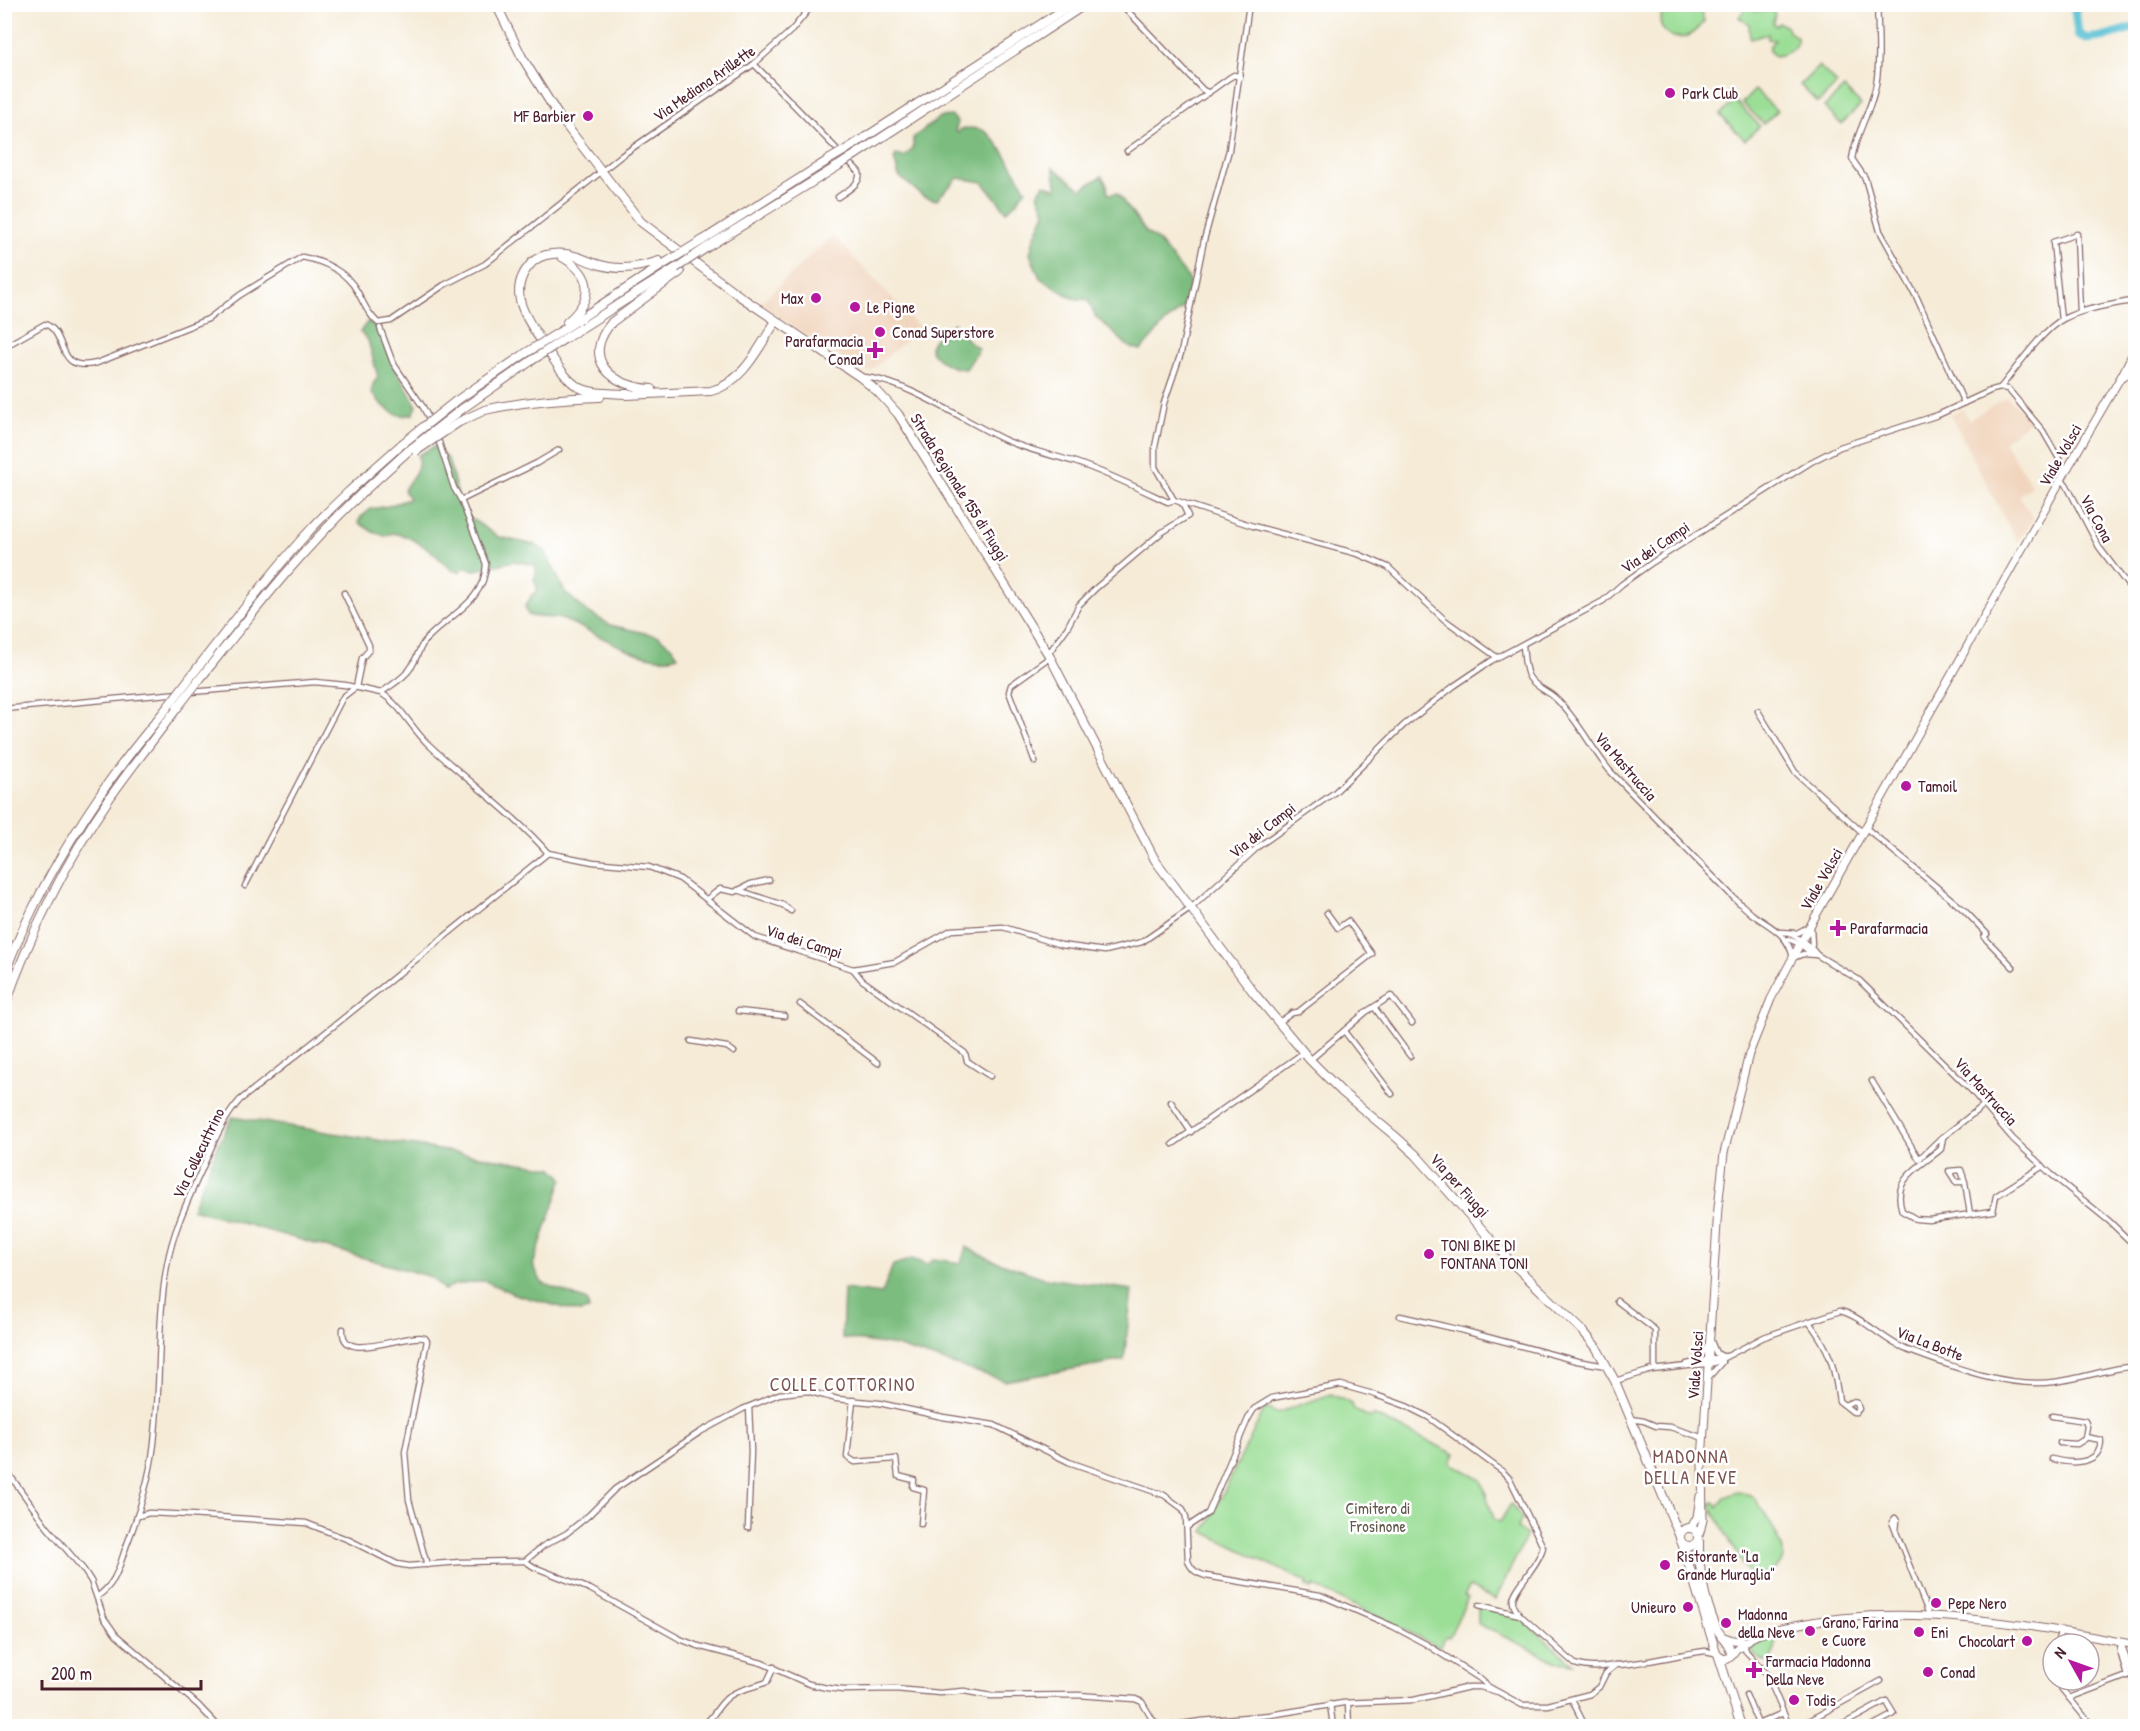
<svg xmlns="http://www.w3.org/2000/svg" width="2140" height="1731" viewBox="0 0 2140 1731" font-family="'Patrick Hand',sans-serif">
<style>
.built{fill:#f1d5bd}
.green{fill:#9bde96;stroke:#727e60;stroke-width:1.5}
.forest{fill:#7cbd7f;stroke:#636e55;stroke-width:1.5}
.lines{fill:none;stroke-linecap:round;stroke-linejoin:round}
.river{stroke:#57c0d3;stroke-width:9}
.street-casing{stroke:#866667;stroke-width:7}
.secondary-casing{stroke:#866667;stroke-width:9}
.primary-casing{stroke:#866667;stroke-width:10}
.highway-casing{stroke:#866667;stroke-width:10}
.street{stroke:#fff;stroke-width:4.5}
.secondary{stroke:#fff;stroke-width:7}
.primary{stroke:#fff;stroke-width:8}
.highway{stroke:#fff;stroke-width:8}
.highway-bridge-casing{stroke:#866667;stroke-width:10;stroke-linecap:butt}
.highway-bridge{stroke:#fff;stroke-width:8}
.poi-dot{fill:#b5179e;stroke:#fff;stroke-width:2}
.labels{text-anchor:middle;stroke-width:5;stroke-linejoin:round;paint-order:stroke}
.street-label{font-size:16px;fill:#4a1f2b;stroke:#fff}
.poi-label{font-size:16px;fill:#4a1f2b;stroke:#fff;text-anchor:start}
.park-label{font-size:16px;fill:#62584b;stroke:#fff}
.neighbourhood-label{font-size:18px;letter-spacing:1.5px;fill:#7b524e;stroke:#fff}
</style>
<rect width="100%" height="100%" fill="#fff"/>
<filter id="ink" filterUnits="userSpaceOnUse"><feTurbulence type="fractalNoise" baseFrequency=".0167" numOctaves="2"/><feDisplacementMap in="SourceGraphic" scale="12" xChannelSelector="R" yChannelSelector="G"/><feConvolveMatrix kernelMatrix="1 2 1 2 8 2 1 2 1" color-interpolation-filters="sRGB"/></filter>
<filter id="wash" filterUnits="userSpaceOnUse"><feTurbulence type="fractalNoise" baseFrequency=".008" numOctaves="4" result="noise"/><feDisplacementMap in="SourceGraphic" scale="24" xChannelSelector="R" yChannelSelector="G"/><feGaussianBlur stdDeviation="1.35" result="paint"/><feColorMatrix in="noise" values="0 0 0 0 0 0 0 0 0 0 0 0 0 0 0 0 0 1.4 0 .05"/><feComposite in="paint" operator="in"/></filter>
<g filter="url(#wash)">
<rect width="100%" height="100%" fill="#f5ebd7"/>
<!-- built -->
<g class="built">
<polygon points="833,235 920,328 870,372 859,370 759,304"/>
<polygon points="2007,397 2031,420 2004,441 2032,486 2019,495 2033,519 2017,542 1950,414 1962,409 1969,420"/>
</g>
<!-- green -->
<g class="green">
<path d="M1672,5H1699L1704,21C1681,59 1640,22 1672,5Z"/>
<path d="M1748,5L1755,11L1771,9L1775,14L1773,23L1776,26L1779,23L1786,26L1788,31L1797,37C1798,49 1786,55 1775,56L1769,51L1770,45L1775,40L1768,39V34L1750,39L1749,24L1739,17Z"/>
<polygon points="1819,66 1837,84 1818,103 1800,85"/>
<polygon points="1844,88 1861,105 1841,124 1824,107"/>
<polygon points="1755,90 1777,111 1764,124 1742,103"/>
<polygon points="1735,101 1760,126 1745,140 1720,115"/>
<polygon points="1331,1394 1352,1404 1354,1410 1371,1418 1373,1415 1455,1454 1450,1463 1481,1479 1494,1519 1500,1522 1511,1504 1522,1518 1517,1529 1527,1535 1495,1600 1470,1587 1464,1596 1468,1598 1449,1637 1445,1636 1439,1647 1314,1586 1312,1589 1306,1586 1306,1582 1204,1532 1265,1408 1277,1413"/>
<path d="M1738,1492L1751,1495L1756,1499C1764,1514 1775,1529 1781,1545C1789,1564 1772,1576 1755,1574L1757,1577L1752,1580L1709,1504L1714,1502L1718,1508L1725,1497Z"/>
<polygon points="1478,1606 1520,1617 1573,1664 1557,1662 1478,1624"/>
<polygon points="1779,1632 1772,1661 1765,1662 1753,1655 1752,1648 1759,1638"/>
</g>
<!-- forest -->
<g class="forest">
<path d="M952,116L958,123L955,131L958,133L961,129C968,128 977,127 984,131C998,138 1018,176 1026,190C1019,197 1016,206 1006,211L983,182L958,178L936,200L923,196L899,176L894,159L896,155L905,157L913,148V138L940,117Z"/>
<polygon points="1053,167 1081,189 1102,176 1107,185 1108,194 1117,193 1146,232 1159,242 1189,279 1189,289 1185,306 1164,324 1141,350 1129,347 1095,316 1088,300 1072,298 1040,278 1030,254 1034,238 1045,212 1038,193 1044,184 1057,189"/>
<path d="M368,321C384,331 389,353 396,369C403,382 410,394 417,406L413,414C393,420 384,406 371,393L373,384L378,377L368,340L360,332Z"/>
<path d="M954,323L969,342L979,349L966,369C953,369 935,361 930,348C933,336 945,330 954,323Z"/>
<path d="M435,446L438,451L448,459L459,500L466,515L499,537L535,545L545,551L565,592L586,611L610,625L658,636L672,647L678,656C646,668 595,631 564,620C553,616 540,619 528,615L525,607L532,595L538,590L534,579L536,573L535,565L514,561L475,570L464,568L459,572L452,570L429,549L406,536L393,533L385,536L373,532L359,523L360,518L371,509L388,506L409,499L404,490C411,477 421,471 418,455Z"/>
<polygon points="232,1117 553,1168 563,1178 533,1265 542,1283 587,1301 589,1310 579,1312 514,1294 485,1281 454,1285 444,1290 431,1277 192,1209 219,1143"/>
<polygon points="966,1247 992,1260 1045,1278 1132,1290 1124,1360 1005,1381 896,1346 842,1338 844,1289 882,1294 893,1265 912,1259 927,1265 934,1259 961,1263"/>
</g>
<g class="lines">
<!-- river -->
<polyline class="river" points="2074,4 2078,34 2087,39 2102,37 2136,27"/>
</g>
</g>
<g filter="url(#ink)">
<g class="lines">
<!-- street casing -->
<g class="street-casing">
<g id="street">
<polyline points="1121,4 1203,90 1209,93"/>
<polyline points="1249,4 1229,150 1204,240 1181,353 1164,403 1155,447 1155,467 1174,500 1253,526 1358,554 1388,567 1445,620 1498,658"/>
<path d="M1877,4C1878,28 1881,71 1874,93C1868,116 1855,136 1852,159L1865,178L1880,231L1917,298L1964,403"/>
<path d="M754,64L859,172C862,184 846,191 838,197"/>
<polyline points="1127,151 1229,78 1234,75 1240,77"/>
<polyline points="2061,320 2053,242 2077,234 2080,312"/>
<polyline points="380,328 393,363 423,407 431,423"/>
<path d="M4,347L45,324C69,333 54,374 97,363L208,319L240,295L302,257C323,261 346,271 357,291C365,305 366,311 378,323L391,321L444,285L485,264L621,156L754,64L792,30L813,4"/>
<path d="M863,377C905,380 966,422 1005,440C1028,450 1052,455 1075,462C1107,473 1138,488 1168,502L1174,500"/>
<path d="M2000,388C2015,370 2043,329 2063,319C2085,308 2112,305 2136,300"/>
<polyline points="437,436 454,488 461,500 537,463 559,450"/>
<polyline points="2061,480 2066,484 2099,547 2136,596"/>
<path d="M1523,645C1524,654 1524,669 1529,677C1535,687 1546,690 1554,697C1577,718 1591,748 1610,771L1734,898C1740,903 1746,909 1752,914C1770,927 1788,933 1793,958L1803,954L1817,955L1859,980L1971,1090L2013,1139L2051,1174L2109,1221L2136,1247"/>
<polyline points="1048,654 1067,628 1079,605 1096,588 1161,533 1188,516 1182,503"/>
<path d="M191,692L315,682L345,685L381,693C391,685 405,678 412,666C417,658 419,648 425,641C446,616 485,603 486,564L461,500"/>
<path d="M381,693C401,705 411,728 428,744C466,780 514,814 548,853"/>
<polyline points="4,709 179,693"/>
<polyline points="1758,711 1795,772 1863,833"/>
<polyline points="1035,762 1009,692 1011,685 1050,657"/>
<polyline points="1866,828 1964,910 1987,934 1984,937 2013,967"/>
<polyline points="548,853 593,862 649,867 680,879 755,937 853,969 895,962 951,930 1003,927 1061,945 1105,951 1142,942 1190,909 1259,846 1335,792 1404,725 1454,686 1491,661 1603,601 1622,584 1653,562 1811,462 1840,447 1938,415 1992,390 2000,388 2008,389 2043,431 2066,471"/>
<polyline points="245,886 343,697 356,687 362,658 369,650 369,645 344,593"/>
<polyline points="738,890 783,905 791,911"/>
<polyline points="707,899 720,889 735,892 751,884 769,880"/>
<polyline points="1811,927 1812,945"/>
<polyline points="1780,932 1797,933 1808,927"/>
<path d="M1791,934C1802,941 1810,945 1817,955"/>
<polyline points="1788,939 1800,944 1811,953"/>
<polyline points="853,969 862,980 965,1053 967,1061 990,1076"/>
<polyline points="800,1004 878,1063"/>
<polyline points="1374,1007 1410,1056"/>
<polyline points="738,1011 784,1016"/>
<polyline points="1278,1023 1292,1013 1298,1012 1372,954 1348,921 1338,928 1327,913"/>
<polyline points="1344,1031 1392,1094"/>
<polyline points="691,1041 727,1047 734,1052"/>
<polyline points="1310,1060 1366,1012 1391,996 1412,1023"/>
<polyline points="1872,1081 1919,1159 1942,1137"/>
<polyline points="1171,1102 1191,1132"/>
<path d="M1984,1105L1943,1137L1941,1149C1919,1168 1891,1178 1902,1211L1916,1219L1929,1220L1993,1211L1996,1196L2043,1166"/>
<polyline points="1173,1144 1303,1053"/>
<polyline points="1965,1182 1961,1170 1949,1171 1956,1182 1965,1182 1970,1214"/>
<polyline points="1617,1301 1655,1330 1655,1369"/>
<polyline points="1400,1316 1461,1330 1577,1361 1606,1366"/>
<path d="M1809,1322C1831,1351 1834,1366 1839,1401L1853,1412H1856L1859,1409L1857,1403L1852,1402L1844,1405"/>
<path d="M343,1329C340,1366 406,1332 425,1338L427,1341L405,1452L409,1500L427,1565"/>
<polyline points="1711,1341 1716,1353 1724,1357"/>
<polyline points="1695,1360 1705,1351 1708,1344"/>
<polyline points="1687,1364 1726,1356"/>
<polyline points="1708,1378 1722,1362"/>
<path d="M1615,1381L1652,1370L1714,1363L1764,1337L1840,1311C1862,1316 1884,1341 1907,1350C1953,1367 2006,1388 2054,1382C2082,1379 2108,1368 2136,1366"/>
<polyline points="853,1400 847,1457 855,1462 896,1459 898,1476 914,1480 913,1487 924,1490 921,1524"/>
<polyline points="2052,1416 2085,1421 2087,1426 2085,1439 2077,1444 2060,1443"/>
<polyline points="1631,1419 1644,1421 1656,1426 1670,1427 1704,1438"/>
<path d="M2052,1459C2070,1464 2101,1466 2101,1440L2085,1437"/>
<polyline points="4,1467 47,1527 83,1569 91,1581 104,1618 116,1635 198,1705 218,1726"/>
<polyline points="138,1516 149,1513 190,1515 306,1523 349,1540 397,1564 409,1566 460,1562 525,1561"/>
<path d="M1187,1527L1208,1513L1248,1419L1254,1409L1272,1398L1341,1385L1373,1394L1406,1406L1428,1417L1502,1471L1510,1479L1543,1547C1539,1566 1511,1590 1513,1602C1513,1607 1517,1611 1520,1615L1575,1664C1589,1669 1602,1667 1617,1665C1647,1663 1675,1655 1705,1651L1715,1653"/>
<polyline points="748,1528 751,1451 749,1407"/>
<polyline points="1896,1531 1897,1521 1895,1518 1892,1522 1930,1617"/>
<path d="M97,1597C117,1582 118,1569 126,1547C140,1511 152,1472 155,1433C161,1377 157,1321 167,1265C173,1231 187,1202 201,1171C212,1146 222,1120 240,1100L340,1021L548,853"/>
<polyline points="1479,1605 1520,1615"/>
<polyline points="1744,1643 1744,1649 1767,1674 1789,1726"/>
<polyline points="2057,1644 2060,1632"/>
<polyline points="2122,1645 2136,1690"/>
<polyline points="2057,1680 2061,1688 2092,1726"/>
<path d="M1498,1692L1480,1687H1469L1414,1700L1343,1703L1270,1715L1201,1721L1168,1726L1158,1725L1152,1719L1142,1702L1135,1699L1078,1695L991,1696L964,1691L940,1693L895,1689L843,1690L827,1688L809,1684L762,1663L698,1646L680,1639L590,1589L534,1567L525,1561L543,1546L567,1533L589,1515L615,1489L700,1432L743,1409L779,1394L807,1391L837,1399L879,1403L943,1417L994,1425L1069,1462L1164,1495L1183,1509L1186,1517L1188,1561C1192,1571 1197,1573 1206,1576L1320,1595L1392,1626L1426,1644L1479,1678L1489,1687L1522,1705H1548L1590,1694L1599,1687L1606,1673L1616,1665"/>
<polyline points="1746,1695 1759,1726"/>
<polyline points="2069,1698 2127,1676 2120,1651 2121,1643"/>
<polyline points="1572,1700 1585,1726"/>
<polyline points="1348,1703 1349,1726"/>
<polyline points="1330,1704 1333,1726"/>
<polyline points="1758,1724 1783,1713"/>
<path d="M702,1726C712,1720 715,1710 724,1701C735,1689 752,1688 767,1682L774,1667"/>
<polyline points="1799,1726 1881,1681"/>
<polyline points="1840,1726 1886,1701 1894,1714 1872,1726"/>
</g>
</g>
<!-- secondary casing -->
<g class="secondary-casing">
<g id="secondary">
<polyline points="2124,376 2136,368"/>
<polyline points="1691,1528 1697,1517 1700,1496"/>
<polyline points="1699,1536 1703,1520 1702,1461 1718,1208 1724,1153 1749,1054 1771,999 1801,942 2066,471 2122,375 2136,347"/>
<polyline points="1721,1636 1733,1640 1744,1641"/>
<path d="M1731,1656C1746,1634 1771,1630 1795,1625C1905,1602 2026,1624 2136,1645"/>
</g>
</g>
<!-- primary casing -->
<g class="primary-casing">
<g id="primary">
<polyline points="496,4 522,57 558,115 641,222 741,297 860,377 878,392 898,414 1050,657 1155,860 1254,993 1310,1060 1342,1092 1395,1136 1416,1155 1510,1261 1583,1331 1596,1347 1615,1381 1680,1537"/>
<circle cx="1689" cy="1537" r="9"/>
<path d="M1682,1543L1716,1652L1722,1659H1727L1731,1656C1732,1644 1720,1637 1716,1627C1704,1598 1698,1570 1699,1539"/>
<polyline points="1719,1657 1741,1726"/>
</g>
</g>
<!-- highway casing -->
<g class="highway-casing">
<g id="highway">
<polyline points="847,149 1072,4"/>
<polyline points="855,155 1086,4"/>
<polyline points="703,240 830,159"/>
<polyline points="709,246 838,166"/>
<path d="M562,257C594,275 594,299 567,322"/>
<polyline points="558,333 667,262"/>
<polyline points="564,339 676,268"/>
<path d="M652,389C612,387 580,359 612,322L680,272"/>
<path d="M630,394C581,392 576,395 548,351C532,326 504,295 529,266C537,255 553,252 566,254C576,255 587,261 597,264C618,271 639,268 659,261"/>
<path d="M627,395L711,391C743,383 759,347 776,321"/>
<polyline points="456,401 526,353"/>
<polyline points="462,409 531,361"/>
<path d="M485,410C524,401 560,398 600,397"/>
<path d="M189,679C226,631 262,584 302,539C333,504 368,474 402,444"/>
<path d="M199,680C251,615 302,549 363,492"/>
<path d="M4,975C28,910 63,849 102,792C121,763 144,736 166,709"/>
<path d="M4,1009C30,933 66,861 111,796C132,766 155,738 177,708"/>
</g>
</g>
<!-- street -->
<use href="#street" class="street"/>
<!-- secondary -->
<use href="#secondary" class="secondary"/>
<!-- primary -->
<use href="#primary" class="primary"/>
<!-- highway -->
<use href="#highway" class="highway"/>
<!-- highway-bridge casing -->
<g class="highway-bridge-casing">
<g id="highway-bridge">
<polyline points="830,159 847,149"/>
<polyline points="838,166 855,155"/>
<polyline points="667,262 703,240"/>
<polyline points="676,268 709,246"/>
<polyline points="526,353 558,333"/>
<polyline points="531,361 564,339"/>
<polyline points="402,444 456,401"/>
<polyline points="416,451 459,422 485,410"/>
<polyline points="363,492 407,452 462,409"/>
<polyline points="177,708 199,680"/>
<polyline points="166,709 189,679"/>
</g>
</g>
<!-- highway-bridge -->
<use href="#highway-bridge" class="highway-bridge"/>
</g>
</g>
<!-- markers -->
<g class="poi-dot">
<circle cx="1670" cy="93" r="6"/>
<circle cx="588" cy="116" r="6"/>
<circle cx="816" cy="298" r="6"/>
<circle cx="855" cy="307" r="6"/>
<circle cx="880" cy="332" r="6"/>
<path d="M872 341h6v6h6v6h-6v6h-6v-6h-6v-6h6z"/>
<circle cx="1906" cy="786" r="6"/>
<path d="M1835 919h6v6h6v6h-6v6h-6v-6h-6v-6h6z"/>
<circle cx="1429" cy="1254" r="6"/>
<circle cx="1665" cy="1565" r="6"/>
<circle cx="1936" cy="1603" r="6"/>
<circle cx="1688" cy="1607" r="6"/>
<circle cx="1726" cy="1623" r="6"/>
<circle cx="1810" cy="1631" r="6"/>
<circle cx="1919" cy="1632" r="6"/>
<circle cx="2027" cy="1641" r="6"/>
<path d="M1751 1661h6v6h6v6h-6v6h-6v-6h-6v-6h6z"/>
<circle cx="1928" cy="1672" r="6"/>
<circle cx="1794" cy="1700" r="6"/>
</g>
<g class="labels">
<!-- street labels -->
<g class="street-label">
<text transform="translate(704 83) rotate(-35)" y="6">Via Mediana Arillette</text>
<text transform="translate(2060 455) rotate(-60)" y="6">Viale Volsci</text>
<text transform="translate(960 487) rotate(58)" y="6">Strada Regionale 155 di Fiuggi</text>
<text transform="translate(2097 518) rotate(62)" y="6">Via Cona</text>
<text transform="translate(1655 547) rotate(-34)" y="6">Via dei Campi</text>
<text transform="translate(1626 766) rotate(49)" y="6">Via Mastruccia</text>
<text transform="translate(1262 830) rotate(-38)" y="6">Via dei Campi</text>
<text transform="translate(1821 879) rotate(-60)" y="6">Viale Volsci</text>
<text transform="translate(804 941) rotate(18)" y="6">Via dei Campi</text>
<text transform="translate(1986 1091) rotate(48)" y="6">Via Mastruccia</text>
<text transform="translate(198 1153) rotate(-64)" y="6">Via Collecuttrino</text>
<text transform="translate(1460 1185) rotate(48)" y="6">Via per Fiuggi</text>
<text transform="translate(1930 1343) rotate(21)" y="6">Via La Botte</text>
<text transform="translate(1695 1365) rotate(-86)" y="6">Viale Volsci</text>
</g>
<!-- poi labels -->
<g class="poi-label">
<text x="1682" y="99">Park Club</text>
<text x="576" y="122" text-anchor="end">MF Barbier</text>
<text x="804" y="304" text-anchor="end">Max</text>
<text x="867" y="313">Le Pigne</text>
<text x="892" y="338">Conad Superstore</text>
<text x="863" y="347" text-anchor="end">Parafarmacia<tspan x="863" dy="18">Conad</tspan></text>
<text x="1918" y="792">Tamoil</text>
<text x="1850" y="934">Parafarmacia</text>
<text x="1441" y="1251">TONI BIKE DI<tspan x="1441" dy="18">FONTANA TONI</tspan></text>
<text x="1677" y="1562">Ristorante "La<tspan x="1677" dy="18">Grande Muraglia"</tspan></text>
<text x="1948" y="1609">Pepe Nero</text>
<text x="1676" y="1613" text-anchor="end">Unieuro</text>
<text x="1738" y="1620">Madonna<tspan x="1738" dy="18">della Neve</tspan></text>
<text x="1822" y="1628">Grano, Farina<tspan x="1822" dy="18">e Cuore</tspan></text>
<text x="1931" y="1638">Eni</text>
<text x="2015" y="1647" text-anchor="end">Chocolart</text>
<text x="1766" y="1667">Farmacia Madonna<tspan x="1766" dy="18">Della Neve</tspan></text>
<text x="1940" y="1678">Conad</text>
<text x="1806" y="1706">Todis</text>
</g>
<!-- park labels -->
<g class="park-label">
<text x="1378" y="1514">Cimitero di<tspan x="1378" dy="18">Frosinone</tspan></text>
</g>
<!-- neighbourhood labels -->
<g class="neighbourhood-label">
<text x="843" y="1391">COLLE COTTORINO</text>
<text x="1691" y="1463">MADONNA<tspan x="1691" dy="21">DELLA NEVE</tspan></text>
</g>
</g>
<!-- margin -->
<rect width="2140" height="1731" fill="none" stroke="#fff" stroke-width="24"/>
<!-- north arrow -->
<g transform="translate(2071 1662) rotate(310)"><circle r="28" fill="#ffffff" stroke="#b7a5aa" stroke-width="1.5"/>
<path d="M0-4.5L10 22L0 15L-10 22Z" fill="#b5179e"/>
<text y="-9" font-size="16" font-weight="bold" text-anchor="middle" fill="#4a1f2b">N</text>
</g>
<!-- scale -->
<path d="M42 1680v9h159v-9" fill="none" stroke="#4a1f2b" stroke-width="3"/>
<text x="51" y="1680" font-size="18" fill="#4a1f2b" stroke="#ffffff" stroke-width="4.5" paint-order="stroke">200 m</text>
</svg>
